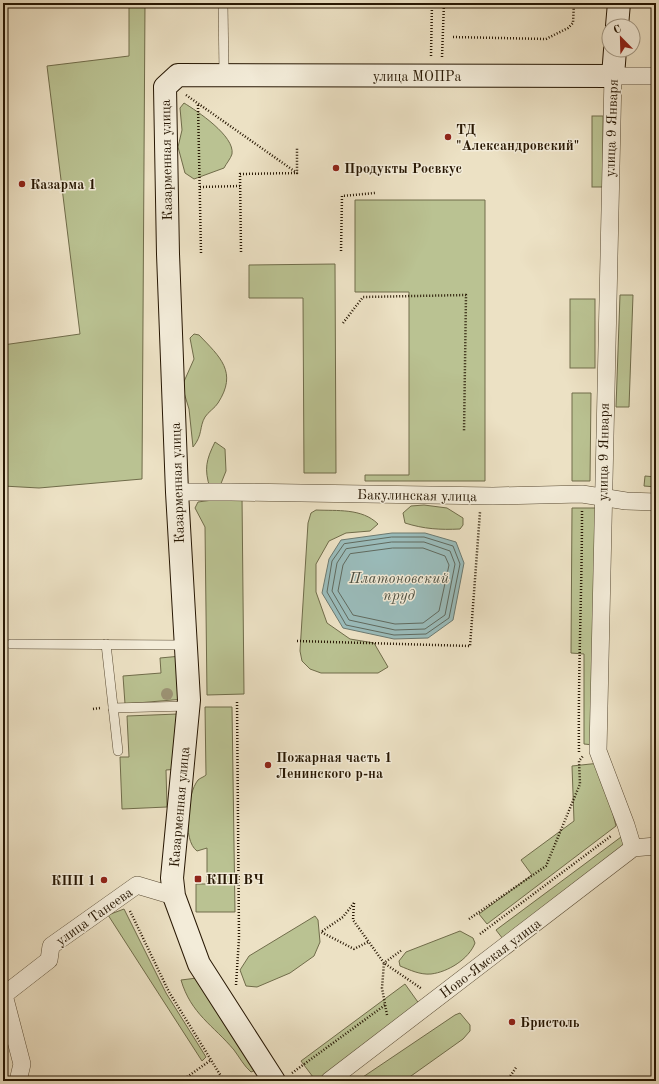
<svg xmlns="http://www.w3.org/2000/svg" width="659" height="1084" viewBox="0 0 659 1084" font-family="'Old Standard TT',serif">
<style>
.green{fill:#bac292;stroke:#706c4a}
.water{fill:#9abcbb;stroke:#6c7a71}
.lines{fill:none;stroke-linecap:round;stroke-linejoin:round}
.shore{stroke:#606a5f;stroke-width:1}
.lane-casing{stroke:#584a33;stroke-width:10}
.street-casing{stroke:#584a33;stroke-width:18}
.secondary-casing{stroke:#271703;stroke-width:24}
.path{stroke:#271703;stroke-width:2.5;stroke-dasharray:1 2;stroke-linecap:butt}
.lane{stroke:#f3ecd9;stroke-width:9}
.street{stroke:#f3ecd9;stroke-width:17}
.secondary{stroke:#f3ecd9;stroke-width:22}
.tree{fill:#9c9375}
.poi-dot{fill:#8f2418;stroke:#f3ecd9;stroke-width:1.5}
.labels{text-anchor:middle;stroke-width:3;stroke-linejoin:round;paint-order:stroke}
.street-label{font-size:14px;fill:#271703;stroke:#f3ecd9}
.poi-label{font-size:14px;font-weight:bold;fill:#271703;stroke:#f3ecd9;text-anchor:start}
.water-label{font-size:15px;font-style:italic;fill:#4f5143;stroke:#f3ecd9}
</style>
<rect width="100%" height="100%" fill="#ece1c4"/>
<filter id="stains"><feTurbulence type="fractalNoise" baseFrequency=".005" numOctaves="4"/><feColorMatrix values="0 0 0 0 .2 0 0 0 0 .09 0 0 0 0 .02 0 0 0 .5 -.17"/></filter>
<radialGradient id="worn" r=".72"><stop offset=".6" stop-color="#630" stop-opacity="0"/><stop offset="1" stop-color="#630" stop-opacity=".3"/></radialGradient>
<!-- green -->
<g class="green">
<polygon points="129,3 145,3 142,479 39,488 3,486 3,345 80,334 47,66 129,56"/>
<path d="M184,103C197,111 235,136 232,154C231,158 226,164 224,168L194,179L185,173L178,147L182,130L180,108Z"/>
<rect x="592" y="116" width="11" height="71"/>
<polygon points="355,200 485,200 485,481 365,481 365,475 409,475 409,292 355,292"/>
<polygon points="335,264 336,473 304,473 303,298 249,298 249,265"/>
<polygon points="620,295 633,295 629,407 616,407"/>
<rect x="570" y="299" width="25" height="69"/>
<path d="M194,334L199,335C220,357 238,372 218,403C215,408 208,412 205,417C199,427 203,435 193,447L189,409L182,386L194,359L190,338Z"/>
<polygon points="572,393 591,393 590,481 572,481"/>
<path d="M215,442L225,449L226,471L220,486L210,488C204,469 206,460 215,442Z"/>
<polygon points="645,476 656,477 656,487 644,486"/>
<polygon points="242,496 244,694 207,695 205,527 195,508 198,502"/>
<path d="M424,505L447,508L463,518V525L460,529C440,530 424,529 405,523L403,513L411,506Z"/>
<polygon points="572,508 596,508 594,745 584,744 584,654 571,653"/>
<path d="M316,510C337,511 362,508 378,524L370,531L346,533L329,541L316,564V592L327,623L350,639L374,643L388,667L378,673H321L310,669L302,661L300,651L308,523L311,513Z"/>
<polygon points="181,656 184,699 125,704 123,676 161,673 160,658"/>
<path d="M205,707H232L235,912H196V884H207V848L197,851C182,840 187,794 198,780C200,778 204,777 206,775Z"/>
<polygon points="178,714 180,769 166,770 167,807 122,809 120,757 129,757 127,716"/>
<polygon points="600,763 616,826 487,924 479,914 532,875 521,860 574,821 572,766"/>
<polygon points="621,837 628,846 503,939 496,930"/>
<polygon points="124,909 166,993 206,1057 202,1061 108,915"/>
<polygon points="315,916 318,920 320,942 314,956 290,973 257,987 246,986 240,970 249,956"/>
<path d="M460,931L473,938L475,943C469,959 448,972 431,974C420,975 410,970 400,966L399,961L406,952Z"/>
<path d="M197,978L256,1070L251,1072C244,1066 240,1058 234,1050C213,1025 191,1014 181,980Z"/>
<polygon points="405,984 420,1005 316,1081 301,1061"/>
<polygon points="460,1013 470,1025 470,1031 463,1039 404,1081 357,1081 455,1015"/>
</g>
<!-- water -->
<polygon class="water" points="392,533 425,533 456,542 464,563 453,620 428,638 394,639 343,628 322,593 329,559 341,540"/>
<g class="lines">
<!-- shore -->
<g class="shore">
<polygon points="392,537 424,537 453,546 460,564 449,618 426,634 394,635 346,625 327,592 332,561 344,544"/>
<polygon points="392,542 424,542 450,551 455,564 445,615 425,629 395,630 349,620 332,591 337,563 346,549"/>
<polygon points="393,548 423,548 445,556 449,565 439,611 423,623 395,624 353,615 338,591 343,565 350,554"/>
</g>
<!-- lane casing -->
<g class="lane-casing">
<g id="lane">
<polyline points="223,3 224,74"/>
<polyline points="11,644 186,645"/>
<polyline points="106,644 118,751"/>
<polyline points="113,708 189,706"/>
</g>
</g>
<!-- street casing -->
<g class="street-casing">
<g id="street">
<polyline points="177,492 231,492 493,496 582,494 626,501 656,502"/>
<polyline points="633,848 626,825 598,751 613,76 656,76"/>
<polyline points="18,1081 22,1064 4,995 49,960 51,946 137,885 174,896"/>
<polyline points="329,1081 633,848 656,846"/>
</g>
</g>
<!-- secondary casing -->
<g class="secondary-casing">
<g id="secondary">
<polyline points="617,26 619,3"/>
<polyline points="274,1081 199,964 174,896 172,878 189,700 177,492 168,254 165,87 178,75 613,76 615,50"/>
</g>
</g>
<!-- path -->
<g class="path">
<polyline points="453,37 546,39 568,28 573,23 574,3"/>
<polyline points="431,56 432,3"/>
<polyline points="442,57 444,3"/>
<polyline points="186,95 297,173 297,148"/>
<polyline points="198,105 201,253"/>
<polyline points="200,187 240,186"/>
<polyline points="341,251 342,196 375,193"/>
<polyline points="241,252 240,174 297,173"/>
<polyline points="343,323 363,297 466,295 464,432"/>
<polyline points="297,641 470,646 480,512"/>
<polyline points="93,709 100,708"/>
<path d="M579,752C578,672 582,591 582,511"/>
<polyline points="354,903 343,917 321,932 354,949 368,942"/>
<polyline points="354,903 353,920 384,963 402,950"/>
<polyline points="130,911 169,992 224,1081"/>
<polyline points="469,919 546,866 580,784 579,761 583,756"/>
<polyline points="480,934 611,836"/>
<polyline points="236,985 239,938 237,700"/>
<polyline points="387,1015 382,988 384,963 422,989"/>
<polyline points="292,1073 385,1005"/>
<polyline points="187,1077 211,1060"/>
<polyline points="187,1077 205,1081"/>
<polyline points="507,1081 517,1066"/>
</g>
<!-- lane -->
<use href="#lane" class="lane"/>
<!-- street -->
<use href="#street" class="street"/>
<!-- secondary -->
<use href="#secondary" class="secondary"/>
</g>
<!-- trees -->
<circle class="tree" cx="167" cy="694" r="6"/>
<!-- markers -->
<g class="poi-dot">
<circle cx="448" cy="137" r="4"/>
<circle cx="336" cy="168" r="4"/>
<circle cx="22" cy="184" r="4"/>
<circle cx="268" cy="765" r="4"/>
<rect x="194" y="875" width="8" height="8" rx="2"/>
<circle cx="104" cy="880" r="4"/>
<circle cx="512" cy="1022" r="4"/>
</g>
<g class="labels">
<!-- street labels -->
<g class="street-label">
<text x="417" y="81">улица МОПРа</text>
<text transform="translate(611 128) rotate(-88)" y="5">улица 9 Января</text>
<text transform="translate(166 160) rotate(-91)" y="5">Казарменная улица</text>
<text transform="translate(603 452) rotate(-89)" y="5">улица 9 Января</text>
<text transform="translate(177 483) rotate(-92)" y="5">Казарменная улица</text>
<text transform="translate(417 495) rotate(1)" y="5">Бакулинская улица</text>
<text transform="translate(179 807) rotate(-85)" y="5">Казарменная улица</text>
<text transform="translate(94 916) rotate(-35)" y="5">улица Танеева</text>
<text transform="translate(490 958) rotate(-37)" y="5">Ново-Ямская улица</text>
</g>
<!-- poi labels -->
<g class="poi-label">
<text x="456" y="134">ТД<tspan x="456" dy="16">"Александровский"</tspan></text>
<text x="344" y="173">Продукты Росвкус</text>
<text x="30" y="189">Казарма 1</text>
<text x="276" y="762">Пожарная часть 1<tspan x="276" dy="16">Ленинского р-на</tspan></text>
<text x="206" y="884">КПП ВЧ</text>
<text x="96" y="885" text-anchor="end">КПП 1</text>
<text x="520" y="1027">Бристоль</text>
</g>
<!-- water labels -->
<g class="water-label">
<text x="399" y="583">Платоновский<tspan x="399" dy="17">пруд</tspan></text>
</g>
</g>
<!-- margin -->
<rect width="659" height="1084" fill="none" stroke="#ece1c4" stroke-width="16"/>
<rect x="4" y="4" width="651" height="1076" fill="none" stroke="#271703" stroke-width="2"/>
<rect x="8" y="8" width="643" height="1068" fill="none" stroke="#271703"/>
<!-- north arrow -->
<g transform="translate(621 38) rotate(337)"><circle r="19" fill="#f3ecd9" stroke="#a19783"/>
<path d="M0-3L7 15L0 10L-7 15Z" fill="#8f2418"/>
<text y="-6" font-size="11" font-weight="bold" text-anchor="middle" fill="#271703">С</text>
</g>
<rect width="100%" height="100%" filter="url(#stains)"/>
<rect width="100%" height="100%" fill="url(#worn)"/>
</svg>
